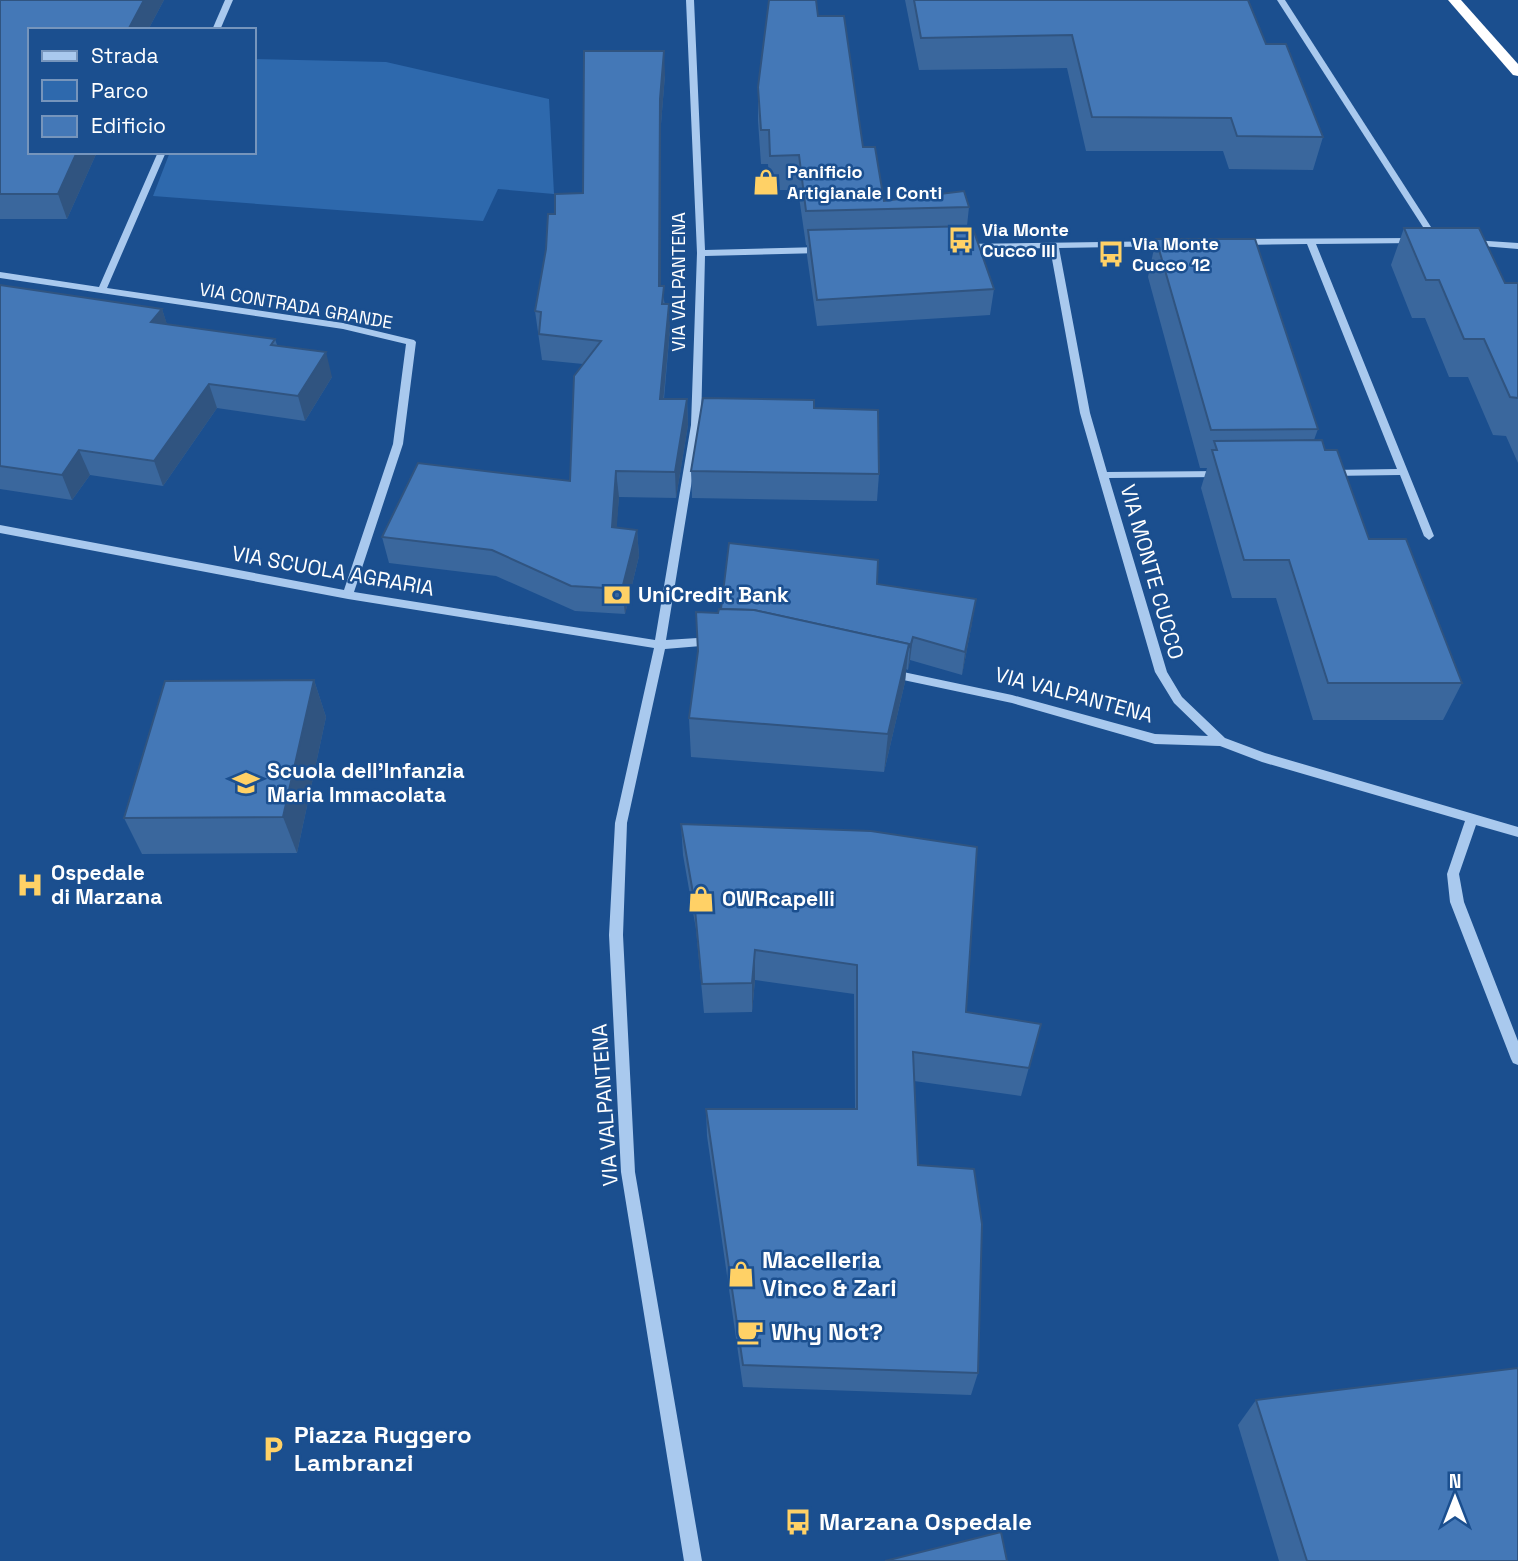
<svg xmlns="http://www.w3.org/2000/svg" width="1518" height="1561" viewBox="0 0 1518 1561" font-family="'Space Grotesk',sans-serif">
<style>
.green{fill:#2e69ad}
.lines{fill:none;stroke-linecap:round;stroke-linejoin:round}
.minor{fill:#a9c9ee;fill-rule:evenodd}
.highway{fill:#fff;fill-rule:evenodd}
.wall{fill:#3a679d}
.shaded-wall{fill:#305480}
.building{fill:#4478b7;stroke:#305480;stroke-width:2}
.labels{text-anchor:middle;stroke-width:5;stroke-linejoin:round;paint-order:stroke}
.far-poi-label{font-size:18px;font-weight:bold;fill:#fff;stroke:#1b4f8f;text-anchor:start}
.far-street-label{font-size:18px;fill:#fff;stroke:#1b4f8f}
.street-label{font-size:21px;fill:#fff;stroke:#1b4f8f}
.poi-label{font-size:21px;font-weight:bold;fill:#fff;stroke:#1b4f8f;text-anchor:start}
.near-poi-label{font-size:24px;font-weight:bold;fill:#fff;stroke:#1b4f8f;text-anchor:start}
</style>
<rect width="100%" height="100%" fill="#1b4f8f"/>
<!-- green -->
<polygon class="green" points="254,59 386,62 549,99 554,194 498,189 483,221 153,196 170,152 254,152"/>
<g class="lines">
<!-- minor -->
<g class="minor">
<polygon points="225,0 233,0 220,30 212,30"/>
<polygon points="686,0 694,0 705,250 821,247 825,250 821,253 705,256 701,425 666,640 713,637 719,641 713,645 665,649 627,823 623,935 635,1172 702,1561 684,1561 621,1172 609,935 615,823 654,648 348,599 0,533 0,525 344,590 393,444 406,344 343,329 0,278 0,272 99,287 158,152 166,152 107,288 343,323 414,340 416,342 403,444 354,592 655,640 691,425 697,253"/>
<polygon points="1277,0 1285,0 1440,241 1439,243 1432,241"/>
<polygon points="1416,238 1419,239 1419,243 1316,244 1434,536 1429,540 1424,536 1400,475 1330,476 1325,473 1330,470 1397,469 1307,244 1242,245 1238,242 1242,239"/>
<polygon points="1473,240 1518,243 1518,249 1470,245 1469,243"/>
<polygon points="1171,241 1174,242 1174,246 1059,248 1090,413 1107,472 1221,471 1226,474 1221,477 1109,478 1167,672 1182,697 1225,738 1265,753 1518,827 1518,837 1476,825 1459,874 1464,902 1518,1041 1518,1065 1513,1063 1511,1059 1450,902 1447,874 1465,821 1262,762 1220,746 1155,744 1012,703 889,677 883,673 889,669 1012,695 1155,734 1208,736 1174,703 1155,672 1080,413 1050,248 962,250 958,247 962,244"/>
</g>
<!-- highway -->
<polygon class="highway" points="1448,0 1461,0 1518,64 1518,76 1513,75"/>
</g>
<!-- wall -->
<g class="wall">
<polygon points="0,0 164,0 148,30 30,30 30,152 97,152 67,219 0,219"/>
<polygon points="905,0 1248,0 1266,44 1323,137 1313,170 1229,169 1223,151 1086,151 1067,68 919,70"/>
<polygon points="818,16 863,147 884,201 969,207 967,226 994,289 990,315 817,326 807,256 807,245 806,245 798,190 770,190 768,164 761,164 758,121 758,87"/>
<polygon points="665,75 661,124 661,286 670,329 664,399 687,399 688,425 676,498 619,497 616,528 637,530 639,556 625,614 575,611 496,576 389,563 382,537 570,481 583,364 542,360 535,311 555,214 583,193"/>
<polygon points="1404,228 1505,283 1518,283 1518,463 1506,436 1493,435 1468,377 1449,377 1425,318 1412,318 1391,265"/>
<polygon points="1156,239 1318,429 1314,440 1325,450 1369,539 1462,683 1443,720 1313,720 1276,598 1232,598 1201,488 1207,468 1200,468 1148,277"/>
<polygon points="0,285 162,309 167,325 275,339 277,345 332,377 305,421 217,408 163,486 90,475 72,500 0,489"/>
<polygon points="814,408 879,474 877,501 692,498 691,471"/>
<polygon points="877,584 972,623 962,675 910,660 908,670 906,669 905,682 884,772 691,757 689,718 718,613"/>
<polygon points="314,680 326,717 297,853 142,854 124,818"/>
<polygon points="681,824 966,1012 1041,1024 1021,1096 914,1081 918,1165 978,1373 971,1395 743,1387 707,1136 706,1109 855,1109 854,994 755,980 752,1012 704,1013 696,929 683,855"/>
<polygon points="1256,1400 1518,1561 1279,1561 1238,1425"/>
</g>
<!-- shaded-wall -->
<g class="shaded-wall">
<polygon points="144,0 164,0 148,30 128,30"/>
<polygon points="664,51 665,75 661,124 661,312 659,286 660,99"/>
<polygon points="77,152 97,152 67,219 58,194"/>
<polygon points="669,304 670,329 661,424 660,399"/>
<polygon points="162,309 170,333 151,322"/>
<polygon points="326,352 332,377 305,421 298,396"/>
<polygon points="209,384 217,408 163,486 154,461"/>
<polygon points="687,399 688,425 676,498 675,472"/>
<polygon points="79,450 90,475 72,500 62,475"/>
<polygon points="616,471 619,497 615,553 612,527"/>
<polygon points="637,530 639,556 625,614 622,589"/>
<polygon points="976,599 972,623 962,675 965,652"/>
<polygon points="913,637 910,660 908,670 910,647"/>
<polygon points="909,644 905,682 884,772 888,734"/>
<polygon points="314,680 326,717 297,853 283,817"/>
<polygon points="755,950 755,980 752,1012 752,983"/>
</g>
<!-- building -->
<g class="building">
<polygon points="0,0 144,0 128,30 30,30 30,152 77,152 58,194 0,194"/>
<polygon points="769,0 816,0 818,16 844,16 863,147 875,147 884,201 964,191 969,207 806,211 799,155 770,156 769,130 761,130 758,87"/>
<polygon points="914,0 1248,0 1266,44 1286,44 1323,137 1237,136 1231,118 1092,117 1072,35 921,38"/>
<polygon points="584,51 664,51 660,99 659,286 664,286 662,304 669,304 660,399 687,399 675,472 616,471 612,527 637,530 622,589 571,586 492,550 382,537 418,463 570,481 574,376 601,341 539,334 541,312 535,311 546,249 548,214 555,214 555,194 583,193"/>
<polygon points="972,226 994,289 817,300 808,230"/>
<polygon points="1404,228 1479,228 1505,283 1518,283 1518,398 1510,397 1484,339 1464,339 1439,280 1426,280"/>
<polygon points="1156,239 1255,239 1318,429 1211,430"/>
<polygon points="0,285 162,309 151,322 275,339 271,345 326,352 298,396 209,384 154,461 79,450 62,475 0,466"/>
<polygon points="703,398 814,400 814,408 878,410 879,474 691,471"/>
<polygon points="1322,440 1325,450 1337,450 1369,539 1406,539 1462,683 1328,683 1289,560 1244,560 1212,450 1217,450 1214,441"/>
<polygon points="729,543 878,560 877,584 976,599 965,652 913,637 910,647 909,646 909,644 754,610 721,609"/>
<polygon points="719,609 754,610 909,644 888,734 689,718 698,651 696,612 718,613"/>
<polygon points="314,680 283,817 124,818 165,681"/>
<polygon points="681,824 871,831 977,847 966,1012 1041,1024 1029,1068 913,1052 918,1165 974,1169 982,1224 978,1373 743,1365 706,1109 857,1109 857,965 755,950 752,983 702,984 694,899"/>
<polygon points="1518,1368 1518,1561 1307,1561 1256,1400"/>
<polygon points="1001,1532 1007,1561 885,1561"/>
</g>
<!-- icons -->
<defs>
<g id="shop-bare" transform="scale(2.1)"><path d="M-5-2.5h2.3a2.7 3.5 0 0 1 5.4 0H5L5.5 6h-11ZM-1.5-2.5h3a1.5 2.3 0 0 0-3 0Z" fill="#ffd166" stroke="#1b4f8f" stroke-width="2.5" paint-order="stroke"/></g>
<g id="bus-bare" transform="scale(2.1)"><path d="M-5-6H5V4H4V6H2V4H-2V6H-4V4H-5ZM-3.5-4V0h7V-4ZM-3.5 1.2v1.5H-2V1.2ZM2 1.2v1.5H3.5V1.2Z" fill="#ffd166" stroke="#1b4f8f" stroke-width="2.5" paint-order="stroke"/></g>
<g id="bank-bare" transform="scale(2.1)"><path d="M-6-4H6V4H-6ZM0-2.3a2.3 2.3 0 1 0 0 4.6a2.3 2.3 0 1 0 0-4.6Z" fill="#ffd166" stroke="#1b4f8f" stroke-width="2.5" paint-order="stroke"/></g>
<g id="school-bare" transform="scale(2.1)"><path d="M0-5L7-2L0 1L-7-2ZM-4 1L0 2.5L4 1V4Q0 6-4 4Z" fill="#ffd166" stroke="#1b4f8f" stroke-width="2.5" paint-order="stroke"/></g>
<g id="hospital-bare" transform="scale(2.1)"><path d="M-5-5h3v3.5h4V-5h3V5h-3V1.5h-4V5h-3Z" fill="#ffd166" stroke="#1b4f8f" stroke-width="2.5" paint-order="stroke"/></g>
<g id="cafe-bare" transform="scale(2.1)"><path d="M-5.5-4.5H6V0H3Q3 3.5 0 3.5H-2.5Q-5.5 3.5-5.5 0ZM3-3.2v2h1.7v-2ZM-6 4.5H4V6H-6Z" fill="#ffd166" stroke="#1b4f8f" stroke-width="2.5" paint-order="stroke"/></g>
<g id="parking-bare" transform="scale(2.1)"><path d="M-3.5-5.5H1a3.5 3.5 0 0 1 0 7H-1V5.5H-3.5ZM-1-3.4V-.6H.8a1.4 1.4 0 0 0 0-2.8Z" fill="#ffd166" stroke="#1b4f8f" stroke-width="2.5" paint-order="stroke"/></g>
</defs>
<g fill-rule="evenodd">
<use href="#shop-bare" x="766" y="182"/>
<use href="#bus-bare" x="961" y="240"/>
<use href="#bus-bare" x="1111" y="254"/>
<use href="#bank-bare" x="617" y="595"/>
<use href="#school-bare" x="246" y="783"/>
<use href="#hospital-bare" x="30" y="885"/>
<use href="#shop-bare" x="701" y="899"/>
<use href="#shop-bare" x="741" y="1274"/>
<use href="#cafe-bare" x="750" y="1332"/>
<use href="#parking-bare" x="273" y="1449"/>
<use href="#bus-bare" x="798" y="1522"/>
</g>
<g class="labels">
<!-- far-poi labels -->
<g class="far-poi-label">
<text x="787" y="178">Panificio<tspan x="787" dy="21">Artigianale I Conti</tspan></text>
<text x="982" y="236">Via Monte<tspan x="982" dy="21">Cucco III</tspan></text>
<text x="1132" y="250">Via Monte<tspan x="1132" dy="21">Cucco 12</tspan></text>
</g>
<!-- far-street labels -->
<g class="far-street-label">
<text transform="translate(679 282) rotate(-90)" y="6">VIA VALPANTENA</text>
<text transform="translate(296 306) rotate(10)" y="6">VIA CONTRADA GRANDE</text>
</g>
<!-- street labels -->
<g class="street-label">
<text transform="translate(333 571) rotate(10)" y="7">VIA SCUOLA AGRARIA</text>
<text transform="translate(1152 572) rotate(74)" y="7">VIA MONTE CUCCO</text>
<text transform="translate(1074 695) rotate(15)" y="7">VIA VALPANTENA</text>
<text transform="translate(605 1105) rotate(-94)" y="7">VIA VALPANTENA</text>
</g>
<!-- poi labels -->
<g class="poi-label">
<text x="638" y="602">UniCredit Bank</text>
<text x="267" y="778">Scuola dell'Infanzia<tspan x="267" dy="24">Maria Immacolata</tspan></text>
<text x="51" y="880">Ospedale<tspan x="51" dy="24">di Marzana</tspan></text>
<text x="722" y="906">OWRcapelli</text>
</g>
<!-- near-poi labels -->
<g class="near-poi-label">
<text x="762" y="1268">Macelleria<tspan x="762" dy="28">Vinco &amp; Zari</tspan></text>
<text x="771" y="1340">Why Not?</text>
<text x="294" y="1443">Piazza Ruggero<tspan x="294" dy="28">Lambranzi</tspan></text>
<text x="819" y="1530">Marzana Ospedale</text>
</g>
</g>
<!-- legend -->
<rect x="28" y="28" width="228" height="126" fill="#1b4f8f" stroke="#7695bc" stroke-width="2"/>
<rect x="42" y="51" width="35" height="10" fill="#a9c9ee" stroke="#7695bc" stroke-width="2"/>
<text x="91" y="63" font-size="21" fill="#ffffff">Strada</text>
<rect x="42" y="80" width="35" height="21" fill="#2e69ad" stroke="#7695bc" stroke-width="2"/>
<text x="91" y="98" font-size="21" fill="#ffffff">Parco</text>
<rect x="42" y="116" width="35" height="21" fill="#4478b7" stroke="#7695bc" stroke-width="2"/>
<text x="91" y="133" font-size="21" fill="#ffffff">Edificio</text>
<!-- north arrow -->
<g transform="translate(1455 1498)" stroke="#1b4f8f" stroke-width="5" paint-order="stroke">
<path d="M0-5L12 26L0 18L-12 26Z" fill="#ffffff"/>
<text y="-10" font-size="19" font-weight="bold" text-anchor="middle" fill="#ffffff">N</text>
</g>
</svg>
